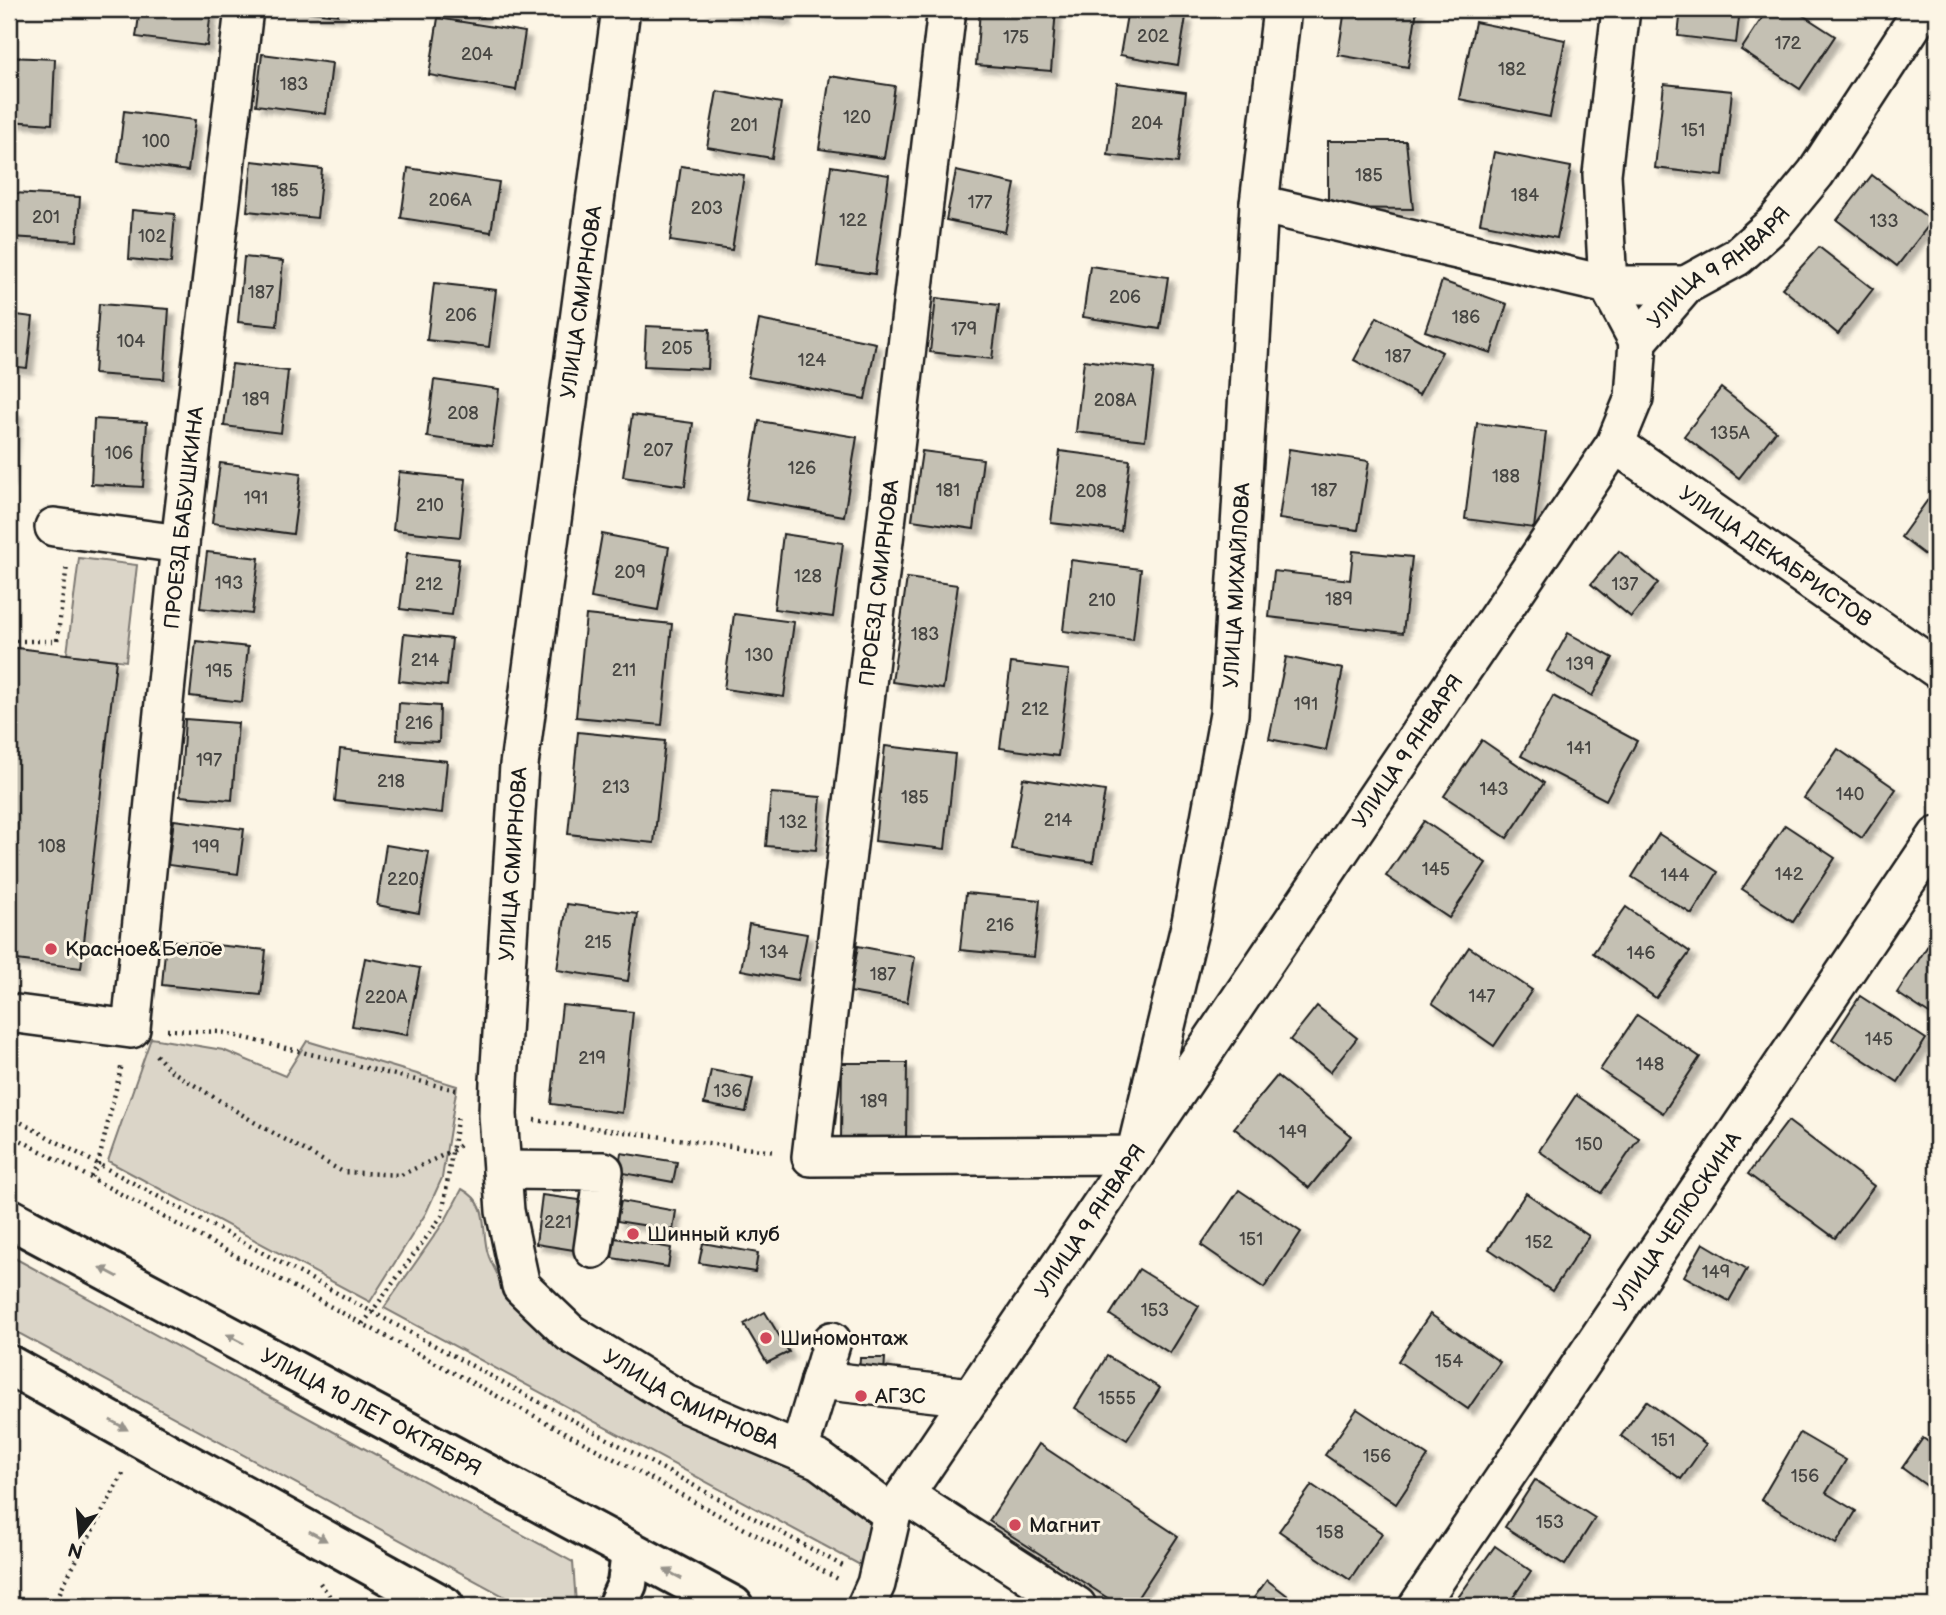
<svg xmlns="http://www.w3.org/2000/svg" width="1946" height="1615" viewBox="0 0 1946 1615" font-family="'Balsamiq Sans',sans-serif">
<style>
.green{fill:#dbd5c8;stroke:#7c7872;stroke-width:2}
.building{fill:#c4c0b3;stroke:#1c1c1c;stroke-width:2;filter:url(#shadow)}
.lines{fill:none;stroke-linecap:round;stroke-linejoin:round}
.minor-casing{stroke:#1c1c1c;stroke-width:42}
.major-casing{stroke:#1c1c1c;stroke-width:44}
.path{stroke:#1c1c1c;stroke-width:4.5;stroke-dasharray:2 5;stroke-linecap:butt}
.minor{stroke:#fcf5e5;stroke-width:37}
.major{stroke:#fcf5e5;stroke-width:38}
.oneway{fill:#97938b}
.poi-dot{fill:#d1495b;stroke:#fcf5e5;stroke-width:2.5}
.labels{text-anchor:middle;stroke-width:6;stroke-linejoin:round;paint-order:stroke}
.number-label{font-size:18px;fill:#464542}
.street-label{font-size:21px;fill:#1c1c1c;stroke:#fcf5e5}
.poi-label{font-size:21px;fill:#1c1c1c;stroke:#fcf5e5;text-anchor:start}
</style>
<defs>
<filter id="shadow"><feDropShadow dx="6" dy="6" stdDeviation="2" flood-color="#0004"/></filter>
</defs>
<rect width="100%" height="100%" fill="#fcf5e5"/>
<filter id="ink" filterUnits="userSpaceOnUse"><feTurbulence type="fractalNoise" baseFrequency=".0143" numOctaves="2"/><feDisplacementMap in="SourceGraphic" scale="14" xChannelSelector="R" yChannelSelector="G"/><feConvolveMatrix kernelMatrix="1 2 1 2 8 2 1 2 1" color-interpolation-filters="sRGB"/></filter>
<g filter="url(#ink)">
<!-- green -->
<g class="green">
<polygon points="79,558 137,565 126,661 67,654"/>
<polygon points="151,1038 223,1050 285,1076 307,1041 457,1086 442,1178 426,1213 370,1302 108,1161"/>
<path d="M462,1189C493,1206 479,1230 489,1257C493,1267 499,1277 504,1287L862,1503C873,1530 873,1539 862,1566L384,1308L446,1219Z"/>
<polygon points="9,1255 573,1562 576,1604 569,1606 522,1606 9,1328"/>
</g>
<!-- building -->
<g class="building">
<polygon points="140,9 211,9 207,46 136,37"/>
<polygon points="279,9 339,9 338,15"/>
<polygon points="416,9 484,9 483,17"/>
<polygon points="702,9 787,9 785,20"/>
<polygon points="980,9 1056,9 1051,71 976,65"/>
<polygon points="1128,9 1186,17 1178,65 1120,55"/>
<polygon points="1345,9 1417,9 1408,67 1338,55"/>
<polygon points="1681,9 1740,9 1736,43 1678,36"/>
<polygon points="1768,9 1793,9 1835,36 1800,89 1741,50"/>
<polygon points="438,18 525,32 516,90 429,75"/>
<polygon points="1475,22 1565,40 1550,117 1459,99"/>
<polygon points="262,54 332,63 326,114 256,105"/>
<polygon points="9,57 55,59 52,124 9,121"/>
<polygon points="830,76 895,86 884,158 819,149"/>
<polygon points="1117,83 1186,92 1178,163 1108,155"/>
<polygon points="1664,84 1732,91 1723,176 1655,168"/>
<polygon points="717,91 781,103 772,158 707,147"/>
<polygon points="124,111 195,120 188,171 118,162"/>
<polygon points="1328,141 1406,141 1413,209 1328,208"/>
<polygon points="1494,152 1571,167 1557,238 1480,223"/>
<polygon points="252,161 322,169 317,218 247,211"/>
<polygon points="681,166 744,175 732,250 670,241"/>
<polygon points="831,166 889,175 875,274 817,266"/>
<polygon points="408,168 499,182 491,232 401,218"/>
<polygon points="956,171 1015,184 1005,232 946,220"/>
<polygon points="1872,175 1932,221 1897,266 1837,220"/>
<polygon points="14,193 80,197 77,241 11,237"/>
<polygon points="132,210 175,214 171,263 129,259"/>
<polygon points="1819,247 1873,289 1838,334 1782,288"/>
<polygon points="244,257 283,261 277,326 238,322"/>
<polygon points="1090,266 1168,277 1160,329 1083,317"/>
<polygon points="1442,281 1507,304 1491,353 1425,331"/>
<polygon points="434,283 496,290 489,347 427,340"/>
<polygon points="936,298 999,305 992,359 930,352"/>
<polygon points="99,304 169,309 164,379 94,374"/>
<polygon points="9,314 33,317 27,368 9,366"/>
<polygon points="1377,317 1442,352 1419,395 1354,360"/>
<polygon points="759,320 876,343 865,399 748,377"/>
<polygon points="646,326 710,329 708,369 644,366"/>
<polygon points="1084,360 1154,369 1145,440 1076,432"/>
<polygon points="232,364 288,371 281,433 224,426"/>
<polygon points="434,380 499,389 492,446 427,437"/>
<polygon points="1721,388 1776,431 1739,478 1684,436"/>
<polygon points="9,410 16,411 9,481"/>
<polygon points="632,415 693,423 685,486 623,477"/>
<polygon points="94,419 147,422 143,487 91,484"/>
<polygon points="759,421 857,437 844,516 746,499"/>
<polygon points="1477,423 1546,432 1534,528 1465,519"/>
<polygon points="1289,449 1369,461 1358,530 1279,519"/>
<polygon points="922,451 983,459 974,529 912,520"/>
<polygon points="1060,451 1130,460 1121,531 1051,523"/>
<polygon points="220,463 301,473 293,534 212,523"/>
<polygon points="399,472 466,479 460,537 393,530"/>
<polygon points="1937,487 1937,564 1901,537"/>
<polygon points="602,534 669,547 658,610 591,598"/>
<polygon points="783,534 843,543 833,617 774,609"/>
<polygon points="1353,551 1412,557 1403,633 1269,617 1274,571 1350,580"/>
<polygon points="1619,551 1658,583 1631,617 1591,584"/>
<polygon points="207,552 259,558 252,614 200,608"/>
<polygon points="407,553 459,559 452,615 400,609"/>
<polygon points="1071,560 1141,569 1133,640 1063,631"/>
<polygon points="907,578 958,585 943,689 892,682"/>
<polygon points="734,614 794,622 784,697 724,689"/>
<polygon points="586,615 672,624 662,725 576,717"/>
<polygon points="1568,633 1613,658 1592,696 1547,671"/>
<polygon points="404,634 452,639 447,686 399,681"/>
<polygon points="196,641 248,647 242,702 190,696"/>
<polygon points="9,647 116,660 81,968 9,959"/>
<polygon points="1286,657 1343,669 1326,750 1269,739"/>
<polygon points="1011,663 1069,670 1058,756 1000,748"/>
<polygon points="1553,696 1637,741 1606,800 1521,756"/>
<polygon points="399,703 440,706 439,742 397,740"/>
<polygon points="185,719 238,723 232,800 180,796"/>
<polygon points="578,732 665,741 654,843 568,834"/>
<polygon points="1482,740 1544,783 1507,838 1444,796"/>
<polygon points="885,746 955,754 945,849 875,841"/>
<polygon points="340,749 447,761 442,813 335,801"/>
<polygon points="1838,749 1896,789 1862,838 1804,798"/>
<polygon points="1023,778 1105,791 1093,862 1011,849"/>
<polygon points="771,793 821,797 816,850 766,846"/>
<polygon points="174,820 244,829 238,874 168,865"/>
<polygon points="1424,821 1486,863 1449,918 1386,876"/>
<polygon points="1785,825 1835,858 1793,922 1742,889"/>
<polygon points="1659,834 1718,872 1692,914 1632,877"/>
<polygon points="386,845 429,852 419,913 377,905"/>
<polygon points="966,893 1040,900 1034,957 960,950"/>
<polygon points="567,904 638,914 628,981 557,970"/>
<polygon points="1626,907 1690,952 1656,998 1593,953"/>
<polygon points="749,924 807,934 798,980 741,970"/>
<polygon points="1936,933 1937,935 1937,1019 1897,993"/>
<polygon points="166,940 266,950 261,995 162,985"/>
<polygon points="858,946 915,957 907,1002 850,992"/>
<polygon points="1469,947 1532,990 1494,1046 1432,1003"/>
<polygon points="365,958 420,968 407,1035 352,1026"/>
<polygon points="1860,996 1926,1039 1898,1082 1832,1039"/>
<polygon points="562,1005 633,1012 622,1113 551,1104"/>
<polygon points="1317,1006 1357,1038 1330,1072 1290,1040"/>
<polygon points="1637,1015 1700,1057 1663,1113 1600,1070"/>
<polygon points="842,1063 907,1063 906,1139 841,1139"/>
<polygon points="711,1070 753,1078 746,1112 704,1104"/>
<polygon points="1277,1076 1351,1136 1309,1188 1234,1128"/>
<polygon points="1576,1095 1639,1138 1601,1193 1539,1151"/>
<polygon points="1788,1121 1874,1186 1835,1238 1748,1174"/>
<polygon points="621,1153 677,1162 673,1182 618,1172"/>
<polygon points="1239,1190 1301,1232 1264,1288 1201,1245"/>
<polygon points="1526,1193 1589,1236 1552,1291 1489,1249"/>
<polygon points="542,1195 580,1200 574,1250 536,1244"/>
<polygon points="621,1201 676,1211 673,1230 617,1221"/>
<polygon points="615,1238 671,1248 668,1267 612,1258"/>
<polygon points="703,1243 758,1253 755,1272 699,1263"/>
<polygon points="1703,1243 1747,1269 1729,1301 1684,1276"/>
<polygon points="1139,1269 1199,1306 1170,1353 1110,1315"/>
<polygon points="765,1312 789,1352 767,1363 744,1324"/>
<polygon points="1430,1314 1500,1362 1468,1409 1398,1361"/>
<polygon points="1107,1356 1160,1388 1127,1440 1075,1408"/>
<polygon points="860,1358 885,1358 884,1372 859,1371"/>
<polygon points="1646,1401 1706,1444 1681,1479 1621,1436"/>
<polygon points="1357,1409 1428,1456 1396,1504 1325,1455"/>
<polygon points="1800,1433 1846,1460 1826,1493 1856,1511 1836,1544 1761,1500"/>
<polygon points="1923,1438 1937,1448 1937,1493 1902,1468"/>
<polygon points="1039,1444 1178,1536 1132,1606 1120,1606 989,1521"/>
<polygon points="1535,1480 1595,1518 1565,1565 1505,1527"/>
<polygon points="1312,1485 1382,1533 1350,1580 1279,1531"/>
<polygon points="1495,1546 1531,1571 1507,1606 1452,1606"/>
<polygon points="1267,1580 1301,1606 1248,1606"/>
</g>
<g class="lines">
<!-- minor casing -->
<g class="minor-casing">
<g id="minor">
<path id="s1" d="M621,9L519,765L499,1081L498,1115L505,1211L521,1286L570,1333L686,1404L819,1460L892,1514"/>
<path id="s2" d="M947,9L811,1157L1135,1155L1191,922L1229,714L1259,204L1282,9"/>
<polyline points="1621,9 1602,174 1608,285 1638,341"/>
<polyline points="1259,204 1608,285 1686,285"/>
<path id="s3" d="M1615,444L1937,669"/>
<polyline points="54,527 180,544"/>
<path id="s4" d="M9,1013L131,1029L180,544L244,9"/>
<polyline points="502,1170 604,1171 593,1249"/>
<polyline points="820,1380 971,1397"/>
<polyline points="799,1451 832,1341"/>
<polyline points="905,1495 1077,1606"/>
<path id="s5" d="M866,1606L876,1584L892,1514L1615,444L1634,398L1638,341L1686,285L1737,257L1774,224L1816,173L1923,9"/>
<path id="s6" d="M1418,1606L1937,836"/>
</g>
</g>
<!-- major casing -->
<g class="major-casing">
<g id="major">
<path id="s7" d="M9,1218L733,1606"/>
<polyline points="9,1365 444,1606"/>
<polyline points="617,1606 627,1584 631,1552"/>
</g>
</g>
<!-- path -->
<g class="path">
<polyline points="9,641 57,641 67,565"/>
<polyline points="167,1030 221,1032 460,1091"/>
<polyline points="156,1055 170,1070 254,1122 343,1172 401,1175 454,1150 462,1143"/>
<polyline points="9,1116 843,1566"/>
<polyline points="534,1120 775,1152"/>
<polyline points="9,1134 838,1579"/>
<polyline points="91,1177 98,1164 122,1064"/>
<polyline points="363,1324 442,1216 458,1114"/>
<polyline points="9,1576 15,1606"/>
<polyline points="320,1583 337,1606"/>
<polyline points="55,1606 62,1587 124,1472"/>
</g>
<!-- minor -->
<use href="#minor" class="minor"/>
<!-- major -->
<use href="#major" class="major"/>
</g>
<!-- one-way arrows -->
<defs><path id="oneway-solid" d="M-6-.8H1V-3.2L6.5 0L1 3.2V.8H-6Z" transform="scale(1.75)"/></defs>
<g class="oneway">
<use href="#oneway-solid" transform="translate(109 1272) rotate(-152)"/>
<use href="#oneway-solid" transform="translate(235 1339) rotate(-152)"/>
<use href="#oneway-solid" transform="translate(119 1425) rotate(29)"/>
<use href="#oneway-solid" transform="translate(318 1536) rotate(29)"/>
<use href="#oneway-solid" transform="translate(673 1574) rotate(-152)"/>
</g>
</g>
<!-- markers -->
<g class="poi-dot">
<circle cx="51" cy="949" r="7"/>
<circle cx="633" cy="1234" r="7"/>
<circle cx="766" cy="1338" r="7"/>
<circle cx="861" cy="1396" r="7"/>
<circle cx="1015" cy="1525" r="7"/>
</g>
<g class="labels">
<!-- number labels -->
<g class="number-label">
<text x="1153" y="42">202</text>
<text x="1016" y="43">175</text>
<text x="1788" y="49">172</text>
<text x="477" y="60">204</text>
<text x="1512" y="75">182</text>
<text x="294" y="90">183</text>
<text x="857" y="123">120</text>
<text x="1147" y="129">204</text>
<text x="744" y="131">201</text>
<text x="1693" y="136">151</text>
<text x="156" y="147">100</text>
<text x="1369" y="181">185</text>
<text x="285" y="196">185</text>
<text x="1525" y="201">184</text>
<text x="450" y="206">206А</text>
<text x="980" y="208">177</text>
<text x="707" y="214">203</text>
<text x="46" y="223">201</text>
<text x="853" y="226">122</text>
<text x="1884" y="227">133</text>
<text x="152" y="242">102</text>
<text x="261" y="298">187</text>
<text x="1125" y="303">206</text>
<text x="461" y="321">206</text>
<text x="1466" y="323">186</text>
<text x="964" y="335">179</text>
<text x="131" y="347">104</text>
<text x="677" y="354">205</text>
<text x="1398" y="362">187</text>
<text x="812" y="366">124</text>
<text x="256" y="405">189</text>
<text x="1115" y="406">208А</text>
<text x="463" y="419">208</text>
<text x="1730" y="439">135А</text>
<text x="658" y="456">207</text>
<text x="119" y="459">106</text>
<text x="802" y="474">126</text>
<text x="1506" y="482">188</text>
<text x="948" y="496">181</text>
<text x="1324" y="496">187</text>
<text x="1091" y="497">208</text>
<text x="256" y="504">191</text>
<text x="430" y="511">210</text>
<text x="630" y="578">209</text>
<text x="808" y="582">128</text>
<text x="229" y="589">193</text>
<text x="429" y="590">212</text>
<text x="1625" y="590">137</text>
<text x="1339" y="605">189</text>
<text x="1102" y="606">210</text>
<text x="925" y="640">183</text>
<text x="759" y="661">130</text>
<text x="425" y="666">214</text>
<text x="1580" y="670">139</text>
<text x="624" y="676">211</text>
<text x="219" y="677">195</text>
<text x="1306" y="710">191</text>
<text x="1035" y="715">212</text>
<text x="419" y="729">216</text>
<text x="1579" y="754">141</text>
<text x="209" y="766">197</text>
<text x="391" y="787">218</text>
<text x="616" y="793">213</text>
<text x="1494" y="795">143</text>
<text x="1850" y="800">140</text>
<text x="915" y="803">185</text>
<text x="1058" y="826">214</text>
<text x="793" y="828">132</text>
<text x="52" y="852">108</text>
<text x="206" y="853">199</text>
<text x="1436" y="875">145</text>
<text x="1789" y="880">142</text>
<text x="1675" y="881">144</text>
<text x="403" y="885">220</text>
<text x="1000" y="931">216</text>
<text x="598" y="948">215</text>
<text x="774" y="958">134</text>
<text x="1641" y="959">146</text>
<text x="883" y="980">187</text>
<text x="1482" y="1002">147</text>
<text x="386" y="1003">220А</text>
<text x="1879" y="1045">145</text>
<text x="592" y="1064">219</text>
<text x="1650" y="1070">148</text>
<text x="728" y="1097">136</text>
<text x="874" y="1107">189</text>
<text x="1293" y="1138">149</text>
<text x="1589" y="1150">150</text>
<text x="558" y="1228">221</text>
<text x="1251" y="1245">151</text>
<text x="1539" y="1248">152</text>
<text x="1716" y="1278">149</text>
<text x="1155" y="1316">153</text>
<text x="1449" y="1367">154</text>
<text x="1117" y="1404">1555</text>
<text x="1663" y="1446">151</text>
<text x="1377" y="1462">156</text>
<text x="1805" y="1482">156</text>
<text x="1550" y="1528">153</text>
<text x="1330" y="1538">158</text>
</g>
<!-- street labels -->
<g class="street-label">
<text dy="7" stroke="none"><textPath href="#s5" startOffset="1605">УЛИЦА 9 ЯНВАРЯ</textPath></text>
<text transform="translate(581 302) rotate(-82)" y="7">УЛИЦА СМИРНОВА</text>
<text dy="7" stroke="none"><textPath href="#s4" startOffset="637">ПРОЕЗД БАБУШКИНА</textPath></text>
<text dy="7" stroke="none"><textPath href="#s3" startOffset="196">УЛИЦА ДЕКАБРИСТОВ</textPath></text>
<text transform="translate(879 583) rotate(-83)" y="7">ПРОЕЗД СМИРНОВА</text>
<text dy="7" stroke="none"><textPath href="#s2" startOffset="2060">УЛИЦА МИХАЙЛОВА</textPath></text>
<text dy="7" stroke="none"><textPath href="#s5" startOffset="1017">УЛИЦА 9 ЯНВАРЯ</textPath></text>
<text transform="translate(513 864) rotate(-86)" y="7">УЛИЦА СМИРНОВА</text>
<text dy="7" stroke="none"><textPath href="#s5" startOffset="450">УЛИЦА 9 ЯНВАРЯ</textPath></text>
<text dy="7" stroke="none"><textPath href="#s6" startOffset="464">УЛИЦА ЧЕЛЮСКИНА</textPath></text>
<text dy="7" stroke="none"><textPath href="#s1" startOffset="1493">УЛИЦА СМИРНОВА</textPath></text>
<text dy="7" stroke="none"><textPath href="#s7" startOffset="411">УЛИЦА 10 ЛЕТ ОКТЯБРЯ</textPath></text>
</g>
<!-- poi labels -->
<g class="poi-label">
<text x="65" y="956">Красное&amp;Белое</text>
<text x="647" y="1241">Шинный клуб</text>
<text x="780" y="1345">Шиномонтаж</text>
<text x="875" y="1403">АГЗС</text>
<text x="1029" y="1532">Магнит</text>
</g>
</g>
<!-- margin -->
<rect width="1946" height="1615" fill="none" stroke="#fcf5e5" stroke-width="35"/>
<rect x="18" y="18" width="1911" height="1580" fill="none" stroke="#1c1c1c" stroke-width="2.5" filter="url(#ink)"/>
<!-- north arrow -->
<g transform="translate(80 1535) rotate(196)" stroke="#fcf5e5" stroke-width="5" paint-order="stroke">
<path d="M0-5L12 26L0 18L-12 26Z" fill="#1c1c1c"/>
<text y="-10" font-size="19" font-weight="bold" text-anchor="middle" fill="#1c1c1c">N</text>
</g>
</svg>
